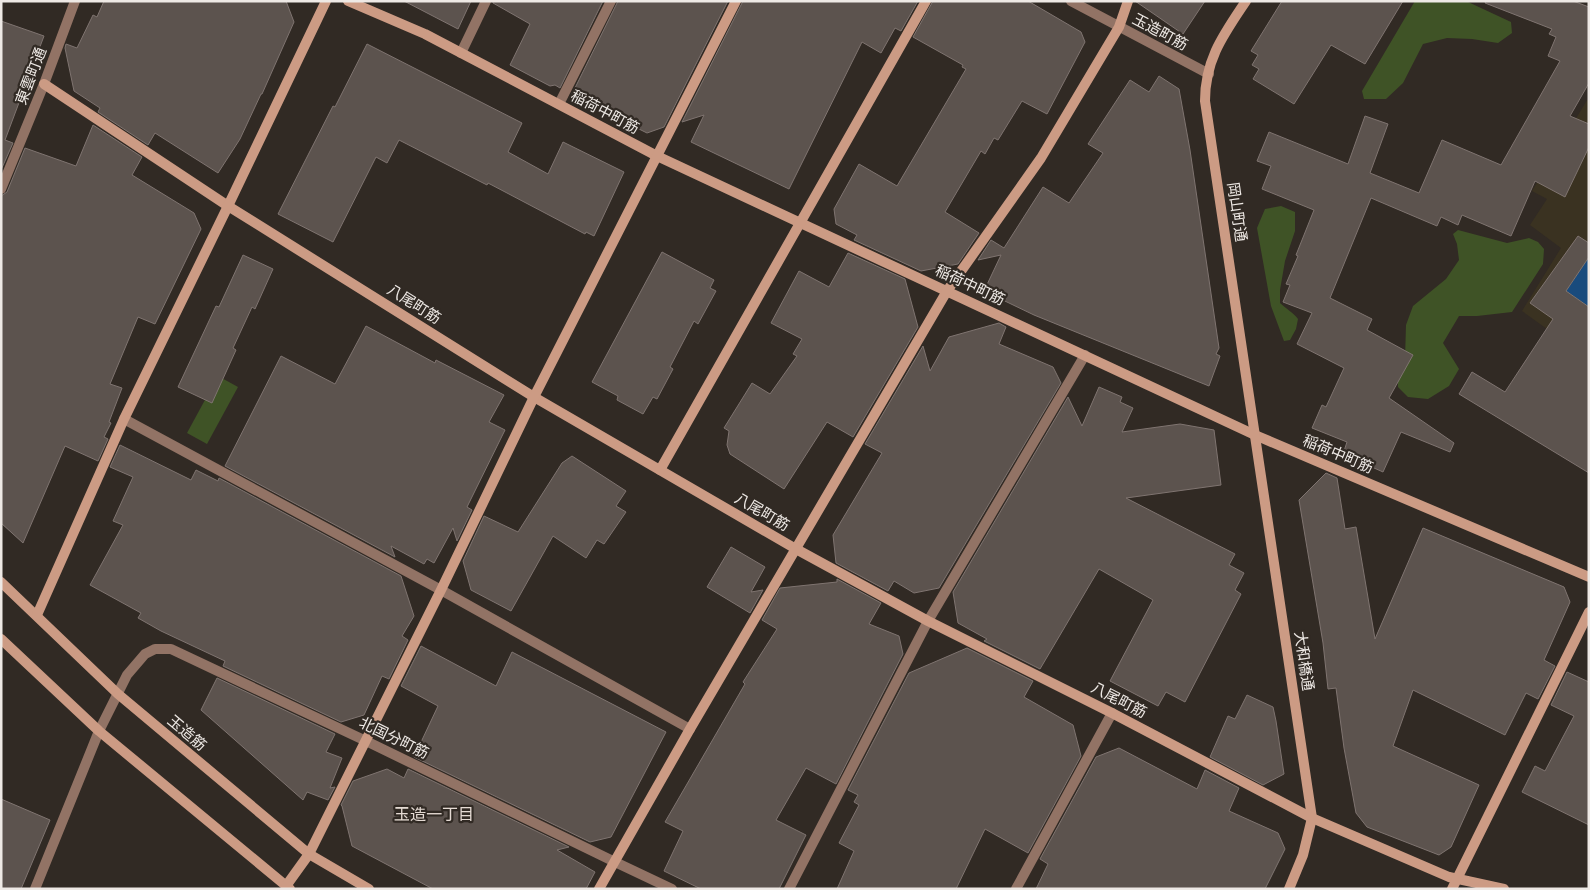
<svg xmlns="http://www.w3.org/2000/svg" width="1590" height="890" viewBox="0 0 1590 890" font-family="'Roboto Condensed','Noto Sans JP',sans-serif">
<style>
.education{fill:#3a3221}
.green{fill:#3f5326}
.water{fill:#194b7d}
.building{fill:#5c534e;stroke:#7f7470}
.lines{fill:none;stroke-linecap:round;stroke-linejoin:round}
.street{stroke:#927365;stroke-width:10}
.secondary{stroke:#cc9b84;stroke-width:10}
.labels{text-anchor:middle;stroke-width:4.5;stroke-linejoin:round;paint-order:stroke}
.street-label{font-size:15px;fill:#eee9e5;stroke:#312a24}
.neighbourhood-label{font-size:16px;fill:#e4dad3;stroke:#312a24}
</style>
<rect width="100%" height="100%" fill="#312a24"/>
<!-- education -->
<polygon class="education" points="1589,97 1589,359 1522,311 1561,248 1530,225 1547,199 1532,191"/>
<!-- green -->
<g class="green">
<polygon points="1415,1 1466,1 1511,22 1512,33 1498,43 1472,39 1447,38 1423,44 1403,83 1386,99 1364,99 1362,91"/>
<path d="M1281,206L1295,212V231L1285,261L1280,290V303C1286,309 1293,312 1298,319L1296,329L1290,340L1284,341L1271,306L1257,228L1265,209Z"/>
<polygon points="1458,230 1507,243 1529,238 1538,242 1544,249 1543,264 1512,312 1477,316 1459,316 1443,343 1459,369 1449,386 1428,399 1408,397 1398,387 1398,375 1405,359 1406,325 1413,306 1446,279 1459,260 1457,244 1453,234"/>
<polygon points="218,376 238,387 207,444 187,433"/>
</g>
<!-- water -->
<polygon class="water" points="1589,257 1589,307 1566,291"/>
<!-- building -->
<g class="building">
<polygon points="104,1 286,1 294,22 262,94 261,94 240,139 218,173 155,133 148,145 98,112 100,108 74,91 65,48 66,44 77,48 93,15 97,17"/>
<polygon points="404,1 471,1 458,29"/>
<polygon points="493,1 603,1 560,88 555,85 550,86 510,65 530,24 493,3"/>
<polygon points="618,1 728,1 664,127 647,133 593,106 594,104 572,94"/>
<polygon points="743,1 918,1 901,31 895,28 881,53 862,42 789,189 691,142 704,115 682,122"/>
<polygon points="933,1 1028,1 1081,32 1085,42 1047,114 1022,101 998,140 994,138 985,154 981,151 945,212 979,233 958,264 921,271 854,240 857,235 836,224 834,209 859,164 897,186 966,69 962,67 963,65 913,37"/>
<polygon points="1135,1 1205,1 1183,34"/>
<polygon points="1282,1 1403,1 1365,64 1331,45 1294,104 1253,79 1259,69 1252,65 1258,55 1251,51"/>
<polygon points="1486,1 1573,1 1589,7 1589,83 1570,116 1589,124 1589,147 1565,197 1535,181 1511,236 1462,215 1458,225 1441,217 1437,226 1371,198 1330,298 1372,319 1367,330 1413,355 1389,398 1454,443 1450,452 1401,432 1383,472 1343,454 1347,442 1312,428 1322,405 1326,407 1344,368 1297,344 1312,313 1283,302 1290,285 1286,284 1298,256 1296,255 1314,210 1262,189 1271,166 1257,161 1269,132 1348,164 1365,116 1388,124 1370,173 1419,193 1442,140 1501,165 1560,61 1548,56 1556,37 1549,34 1552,29 1485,3"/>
<polygon points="1,21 44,36 5,140 13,143 1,170"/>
<polygon points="367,44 522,123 508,152 548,174 563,142 624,172 594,236 586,232 585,234 488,183 487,185 399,140 387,163 376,157 333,242 278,214 333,106 335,107"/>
<polygon points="1159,76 1179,89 1190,150 1219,348 1216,354 1220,356 1209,386 1034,315 984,291 1001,255 978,260 991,240 1004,248 1043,187 1069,203 1103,153 1088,144 1130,80 1149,92"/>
<polygon points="93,125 142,157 132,175 194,213 201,229 155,324 138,317 110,384 122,388 109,422 111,423 104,437 108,439 98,461 65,446 23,543 1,523 1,196 7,192 25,148 76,166"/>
<polygon points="1578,236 1589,243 1589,257 1566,291 1589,307 1589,473 1459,394 1472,372 1505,392 1553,319 1530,303"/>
<polygon points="662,252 714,280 710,288 716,291 698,324 694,321 670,367 673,369 657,399 653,397 643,414 617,400 618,396 592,382"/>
<polygon points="848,253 905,279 918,327 853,437 827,422 784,489 730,454 727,445 729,431 724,428 752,383 770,394 797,356 793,354 802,339 771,323 799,271 829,287"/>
<polygon points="243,255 273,269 255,309 252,307 233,348 236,350 212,403 178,387 216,306 219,307"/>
<polygon points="999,323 1006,327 999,344 1053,367 1061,383 939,588 914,593 894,581 888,591 836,563 833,535 882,453 865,444 923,346 930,371 949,337"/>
<polygon points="366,326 435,363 436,360 504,395 489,422 505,430 467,507 472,510 457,541 453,528 434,563 427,559 424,564 391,546 395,557 225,466 281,356 335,384"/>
<polygon points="1099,387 1122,397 1120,402 1133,408 1122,432 1180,424 1214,430 1221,485 1126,498 1235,554 1229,565 1244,573 1235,590 1241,594 1185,702 1166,692 1158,706 1110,681 1153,600 1099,569 1040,669 984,641 987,639 958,623 953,592 1068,397 1082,426"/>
<polygon points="120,445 191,480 196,470 218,481 219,478 401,576 414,616 402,636 408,640 389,679 382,676 364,715 341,722 223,666 225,661 161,631 138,618 141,613 90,585 123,525 113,521 133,477 110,467"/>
<polygon points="572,456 626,491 616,506 626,512 604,544 597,540 586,558 553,536 511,611 471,590 463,561 484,516 518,532 562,463"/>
<polygon points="1326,473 1337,478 1345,529 1356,527 1375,639 1423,528 1564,587 1570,602 1544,660 1555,666 1538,699 1526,693 1505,735 1413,690 1393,746 1479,785 1451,847 1439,855 1367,827 1356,813 1344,748 1336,688 1328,689 1323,643 1299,500"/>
<polygon points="731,547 765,567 751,592 763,590 750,613 707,587"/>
<polygon points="837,579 881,603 869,624 899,636 903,654 836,784 806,768 776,820 806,835 779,889 701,889 664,871 683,831 665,822 745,684 743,682 777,629 762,620 780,588 837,582"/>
<polygon points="421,646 496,686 512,652 666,732 611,837 590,842 414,757 438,706 401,686"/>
<polygon points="967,648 1033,681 1024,697 1073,725 1081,756 1028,853 985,829 956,889 837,889 854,851 839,843 859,805 854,802 858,795 848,790 909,673"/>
<polygon points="1567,672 1589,682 1589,825 1522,792 1535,766 1545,771 1574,716 1551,705"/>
<polygon points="217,678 335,734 326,752 342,758 330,788 335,787 328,800 307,792 303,800 201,710"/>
<polygon points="1247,695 1273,707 1276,721 1284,774 1263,785 1210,757 1228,716 1235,719"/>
<polygon points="1119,748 1197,789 1205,770 1239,788 1229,811 1278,833 1285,849 1265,889 1036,889 1048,864 1040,859 1096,757"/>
<polygon points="387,769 404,778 408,769 569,847 557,850 595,872 586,889 433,889 352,846 342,806 341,805 353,781"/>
<polygon points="1,799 50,820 21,889 1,889"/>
</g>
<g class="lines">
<!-- street -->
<g class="street">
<polyline points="1071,1 1209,74"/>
<polyline points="461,53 486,1"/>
<polyline points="559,104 611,1"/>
<polyline points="1,189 44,84 75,1"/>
<polyline points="124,419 441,590 690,729"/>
<polyline points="35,889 99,731 127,675 145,654 155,649 171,649 366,741 615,862 672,889"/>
<polyline points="789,889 928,621 1085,355"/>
<polyline points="1016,889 1112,713"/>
</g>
<!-- secondary -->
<g class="secondary">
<polyline points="348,1 425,34 657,156 1255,435 1589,577"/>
<path d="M1246,1C1224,34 1205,59 1205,101L1312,818L1303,855L1289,889"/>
<polyline points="44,84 228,206 534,397 796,549 928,621 1112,713 1312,818 1449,877 1504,889"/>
<polyline points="660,470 926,1"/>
<polyline points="1,582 118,694 309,854 369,889"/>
<polyline points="37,615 124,419 228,206 326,1"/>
<polyline points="1,639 99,731 290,889"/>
<polyline points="286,886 309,854 441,590 534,397 736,1"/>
<polyline points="599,889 690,729 947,291 1041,158 1119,27 1128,1"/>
<polyline points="1452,889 1589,612"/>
</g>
</g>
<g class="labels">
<!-- street labels -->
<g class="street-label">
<text transform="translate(1160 32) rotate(28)" y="5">玉造町筋</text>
<text transform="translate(31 76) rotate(-69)" y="5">東雲町通</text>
<text transform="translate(605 112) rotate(28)" y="5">稲荷中町筋</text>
<text transform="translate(1237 212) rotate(82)" y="5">岡山町通</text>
<text transform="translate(970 285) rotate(25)" y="5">稲荷中町筋</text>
<text transform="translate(414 304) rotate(32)" y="5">八尾町筋</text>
<text transform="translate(1338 454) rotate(23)" y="5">稲荷中町筋</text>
<text transform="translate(762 512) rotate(30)" y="5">八尾町筋</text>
<text transform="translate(1304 661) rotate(82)" y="5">大和橋通</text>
<text transform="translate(1119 700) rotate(27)" y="5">八尾町筋</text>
<text transform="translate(187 733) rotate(40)" y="5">玉造筋</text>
<text transform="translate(394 738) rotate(26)" y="5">北国分町筋</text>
</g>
<!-- neighbourhood labels -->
<g class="neighbourhood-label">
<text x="434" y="820">玉造一丁目</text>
</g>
</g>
<!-- border -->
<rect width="1590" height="890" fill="none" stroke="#eee9e5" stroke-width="5"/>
</svg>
